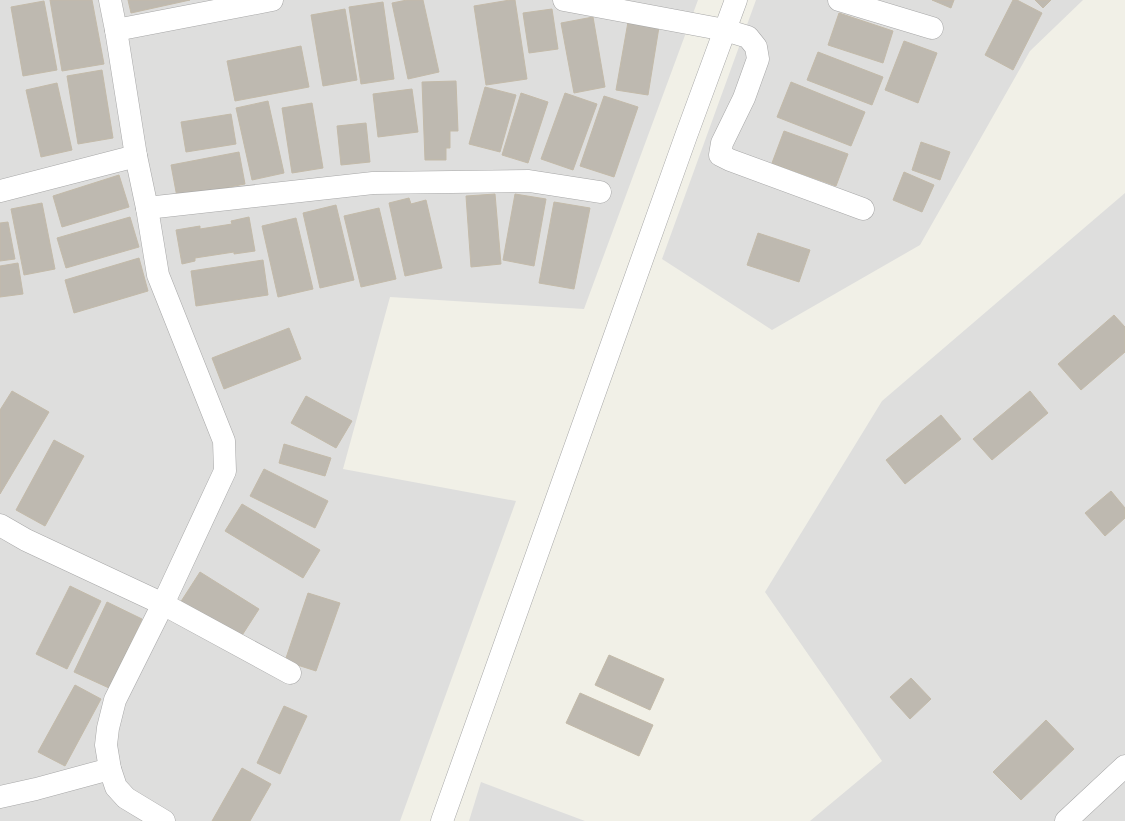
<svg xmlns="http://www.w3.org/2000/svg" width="1125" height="821" viewBox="0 0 1125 821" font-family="Arial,sans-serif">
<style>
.residential{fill:#dededd}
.building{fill:#beb9b0;stroke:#c3baa9}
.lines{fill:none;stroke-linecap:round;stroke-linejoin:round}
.street-casing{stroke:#a7a7a7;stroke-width:23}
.street{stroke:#fff;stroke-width:22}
</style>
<rect width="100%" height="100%" fill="#f1f0e7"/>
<!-- residential -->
<g class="residential">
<polygon points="0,0 698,0 584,309 390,297 343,469 516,501 400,821 0,821"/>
<polygon points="756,0 1083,0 1030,51 920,245 772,330 662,259"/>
<polygon points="1125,193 1125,821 810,821 882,761 765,592 882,401"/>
<polygon points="481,782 585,821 469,821"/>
</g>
<!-- building -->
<g class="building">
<polygon points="50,0 92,0 104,64 62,71"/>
<polygon points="128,0 190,0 131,13"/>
<polygon points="407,0 423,0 439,72 408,79 392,3"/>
<polygon points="510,0 515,0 527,79 486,85 474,6"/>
<polygon points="932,0 954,0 951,8"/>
<polygon points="1013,0 1017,0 1042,13 1013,70 985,55"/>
<polygon points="1035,0 1051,0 1043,8"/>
<polygon points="44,1 57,70 23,76 11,7"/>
<polygon points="383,2 394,79 361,84 349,7"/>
<polygon points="345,9 357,80 323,86 311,15"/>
<polygon points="552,9 558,49 529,53 523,13"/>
<polygon points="839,13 893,31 883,63 828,45"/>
<polygon points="593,17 605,87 574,93 561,23"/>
<polygon points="628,22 659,27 648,95 616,90"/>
<polygon points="904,41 937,53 918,103 885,90"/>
<polygon points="301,46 309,87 235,101 227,61"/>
<polygon points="818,52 883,77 872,105 807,80"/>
<polygon points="102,70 113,138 78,144 67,76"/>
<polygon points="456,81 458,131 450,131 450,148 446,148 446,160 425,160 422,82"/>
<polygon points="791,82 865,112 851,146 777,117"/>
<polygon points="57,83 72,150 41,157 26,90"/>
<polygon points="485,87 516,95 500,152 469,144"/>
<polygon points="412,89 418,132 378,137 373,94"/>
<polygon points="521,93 548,102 528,163 502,155"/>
<polygon points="565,93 597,104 573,170 541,159"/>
<polygon points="604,96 638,107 614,177 580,166"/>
<polygon points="268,101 284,173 252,180 236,108"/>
<polygon points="312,103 323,168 292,173 282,108"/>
<polygon points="231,114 236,144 186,152 181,122"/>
<polygon points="366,123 370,162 341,165 337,126"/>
<polygon points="784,131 848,154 836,186 772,163"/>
<polygon points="921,142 950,152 940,180 912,170"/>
<polygon points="239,152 245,184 177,197 171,165"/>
<polygon points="904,172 934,185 922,212 893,200"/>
<polygon points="119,175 129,207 62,227 53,196"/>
<polygon points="495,194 501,264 471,267 466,196"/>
<polygon points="515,194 546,199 534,266 503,260"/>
<polygon points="409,198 411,204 426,200 442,268 405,276 389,203"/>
<polygon points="554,202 590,208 574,289 539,283"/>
<polygon points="42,203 55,269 24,275 11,209"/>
<polygon points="336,205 354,280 320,288 303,213"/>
<polygon points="379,208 396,279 361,287 344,216"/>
<polygon points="130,217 139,247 66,268 57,238"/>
<polygon points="249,217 255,251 234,254 234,252 195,258 195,261 182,264 176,230 200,226 200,229 232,224 231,221"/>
<polygon points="296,218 313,289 278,297 262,226"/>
<polygon points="8,222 15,259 0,261 0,223"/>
<polygon points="758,233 810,250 799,282 747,265"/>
<polygon points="139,258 148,291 74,313 65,280"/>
<polygon points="263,260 268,295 196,306 191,271"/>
<polygon points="18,263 23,294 0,297 0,266"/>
<polygon points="1114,315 1125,327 1125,352 1081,390 1058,364"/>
<polygon points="289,328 301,359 224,389 212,358"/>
<polygon points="12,391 49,412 0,494 0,410"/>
<polygon points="1030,391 1048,413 992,460 973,439"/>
<polygon points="306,396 352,421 336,448 291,423"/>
<polygon points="941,415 961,439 905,484 886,460"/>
<polygon points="54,440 84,456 45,526 16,510"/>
<polygon points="284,444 331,458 325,476 279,463"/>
<polygon points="264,469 328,501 315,528 250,496"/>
<polygon points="1111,491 1125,508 1125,518 1105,536 1085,513"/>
<polygon points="242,504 320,550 303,578 225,531"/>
<polygon points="200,572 259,609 239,640 180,603"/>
<polygon points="70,586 101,601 67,669 36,654"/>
<polygon points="308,593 340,603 316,671 285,661"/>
<polygon points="107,602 142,619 109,688 74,672"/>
<polygon points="609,655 664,679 650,710 595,685"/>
<polygon points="911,678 931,699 910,719 890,697"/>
<polygon points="75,685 101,699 65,766 38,752"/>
<polygon points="580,693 653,725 639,756 566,723"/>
<polygon points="284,706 307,716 280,774 257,763"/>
<polygon points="1046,720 1074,749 1021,800 993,772"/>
<polygon points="242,768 271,784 250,821 212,821"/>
</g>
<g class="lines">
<!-- street casing -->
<g class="street-casing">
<g id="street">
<polyline points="110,0 116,30 136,156 147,208 158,275 224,441 225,471 163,604 115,700 108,728 106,745 110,769 116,787 126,798 164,821"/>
<polyline points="564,0 725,30 748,37 756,47 758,59 744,98 722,143 720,155 730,160 863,209"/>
<polyline points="839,0 932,28"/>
<polyline points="116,30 272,0"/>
<polyline points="0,191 136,156"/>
<polyline points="147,208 373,183 529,181 600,192"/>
<polyline points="0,525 26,540 163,604 290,673"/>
<polyline points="0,797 36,789 110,769"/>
<polyline points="442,821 686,136 736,0"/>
<polyline points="1066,821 1125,766"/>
</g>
</g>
<!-- street -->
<use href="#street" class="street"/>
</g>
</svg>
